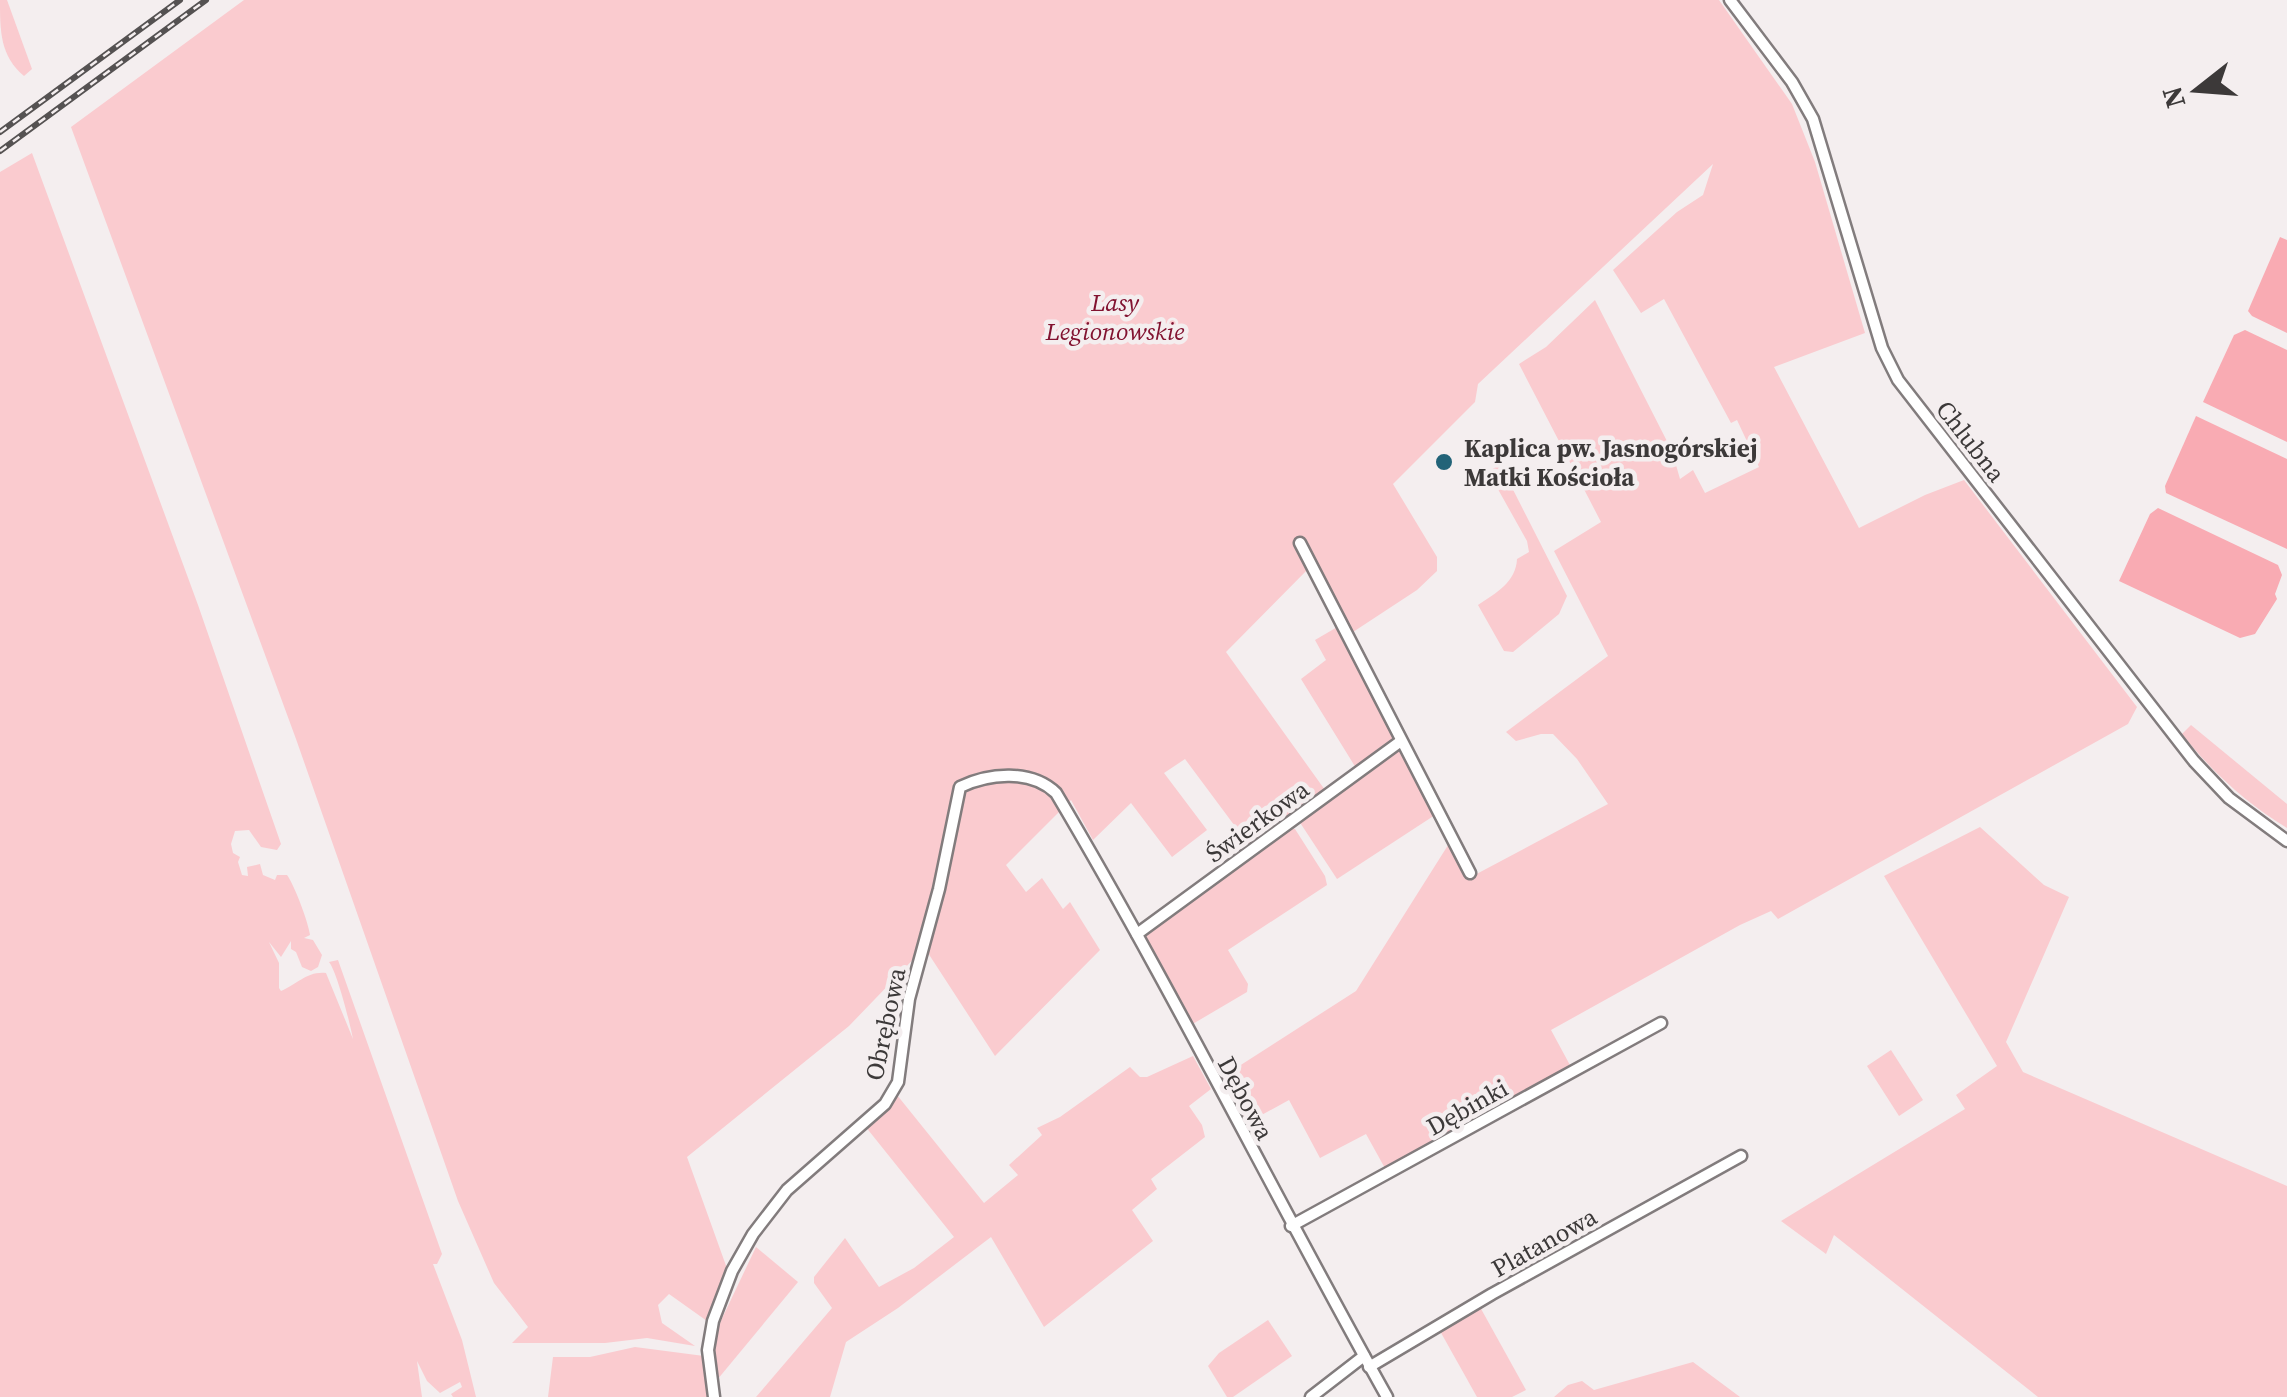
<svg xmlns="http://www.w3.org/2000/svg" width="2287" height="1397" viewBox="0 0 2287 1397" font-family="'Source Serif 4',serif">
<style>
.green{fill:#facbcf}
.water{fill:#f9abb3}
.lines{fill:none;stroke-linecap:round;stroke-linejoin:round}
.minor-casing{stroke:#827c7d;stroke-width:15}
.minor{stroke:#fff;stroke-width:10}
.rail-casing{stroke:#555252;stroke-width:6}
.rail{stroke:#f4eeef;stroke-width:2.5;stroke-dasharray:8;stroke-linecap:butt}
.poi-dot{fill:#226378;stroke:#f4eeef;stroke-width:4}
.labels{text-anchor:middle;stroke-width:9;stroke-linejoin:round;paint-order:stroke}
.park-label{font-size:25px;font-style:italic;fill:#821331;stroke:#f4eeef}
.street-label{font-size:25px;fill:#3c3939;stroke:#f4eeef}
.poi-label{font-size:25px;font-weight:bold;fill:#3c3939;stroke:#f4eeef;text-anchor:start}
</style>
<rect width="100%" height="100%" fill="#f4eeef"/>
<!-- green -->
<g class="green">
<path d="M0,0H7L32,69L24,76C0,56 0,31 0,0Z"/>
<polygon points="244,0 1719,0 1792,104 1815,162 1865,333 1774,367 1859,528 1925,495 1964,480 2137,707 2128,724 1778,919 1771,911 1740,925 1551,1030 1571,1067 1386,1170 1366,1134 1320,1158 1289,1100 1247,1123 1222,1077 1356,991 1450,842 1469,878 1608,804 1577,759 1553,734 1541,734 1516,741 1506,732 1608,656 1554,551 1601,522 1519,364 1546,347 1595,300 1672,451 1680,479 1693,470 1705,493 1759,467 1737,420 1731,423 1664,299 1641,313 1613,270 1677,212 1703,195 1713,164 1478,384 1475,402 1393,484 1437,557 1437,571 1417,590 1350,634 1314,563 1226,652 1325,790 1249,845 1185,759 1164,773 1207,830 1172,857 1131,803 1093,840 1071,800 1006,865 1026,892 1042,878 1063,909 1070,902 1100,950 995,1056 928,953 927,945 849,1026 687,1157 729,1274 707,1321 669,1294 658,1305 662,1323 695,1346 647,1338 605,1343 512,1343 528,1327 494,1283 458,1201 296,739 71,127"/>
<path d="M32,153L198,605L281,844L277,850L261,847L249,830L235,831L231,844L233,853L240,857L238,862L242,875L248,876L247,867L260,864L263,875L275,880L277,875H287C294,884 309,924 310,935L304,938L313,940L322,955L318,967L311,971L302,967L296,952L291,949V941L281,957L269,942L279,963V988L281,991C298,984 307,971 326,973L353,1039C350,1023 337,972 329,962L338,960L442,1254L437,1264H433L462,1340L476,1397H453L451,1394L462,1387L460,1382L440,1393L427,1381L417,1361L422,1397H0V172Z"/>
<path d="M1500,464L1567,596L1559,614L1513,652L1504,651L1478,605C1496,593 1516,582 1517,559L1529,552L1527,541L1490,475L1491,470Z"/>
<polygon points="1339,626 1395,736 1394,741 1356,768 1301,679 1326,660 1315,640"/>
<path d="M2191,725L2287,804V828C2247,804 2211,771 2182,734Z"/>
<polygon points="1396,748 1402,748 1435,815 1337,879 1299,821"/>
<polygon points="1980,827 2044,885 2069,897 2006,1042 2023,1072 2287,1186 2287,1397 2038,1397 1834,1235 1826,1254 1781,1221 1965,1109 1956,1095 1997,1066 1884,876"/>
<polygon points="1290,828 1295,829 1325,876 1327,885 1228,950 1248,984 1247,992 1191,1025 1145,941 1147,932"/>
<polygon points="1891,1050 1923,1100 1899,1116 1867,1066"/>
<polygon points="1193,1056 1211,1089 1189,1106 1202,1125 1205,1137 1151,1179 1157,1189 1132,1210 1153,1241 1044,1327 991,1237 898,1308 846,1342 830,1397 756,1397 832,1308 814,1283 814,1277 845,1238 879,1287 914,1268 954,1237 865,1126 897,1095 984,1203 1018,1175 1009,1165 1042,1135 1037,1128 1060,1117 1130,1067 1140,1077 1147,1077"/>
<polygon points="756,1247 798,1282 717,1380 714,1343 717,1329"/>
<polygon points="1480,1307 1526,1390 1512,1397 1477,1397 1440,1331"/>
<polygon points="1268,1320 1292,1356 1233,1397 1227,1397 1208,1366 1219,1353"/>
<polygon points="635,1347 704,1356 709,1397 548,1397 553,1357 590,1357"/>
<polygon points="1693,1362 1740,1397 1554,1397 1568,1385 1582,1381 1594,1390"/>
</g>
<!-- water -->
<g class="water">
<polygon points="2280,237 2287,240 2287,333 2252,316 2248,311"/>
<polygon points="2245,330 2287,350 2287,442 2203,402 2234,335"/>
<polygon points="2196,416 2287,459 2287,549 2166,493 2165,486"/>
<polygon points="2158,508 2278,565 2282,575 2275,594 2277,599 2255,634 2240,638 2119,581 2150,514"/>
</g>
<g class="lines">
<!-- minor casing -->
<g class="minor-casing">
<g id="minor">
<polyline points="1730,0 1792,82 1813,119 1882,348 1898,380 2194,761 2229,798 2287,841"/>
<polyline points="1300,543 1470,873"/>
<polyline points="1137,934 1401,741"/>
<polyline points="1291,1226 1661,1023"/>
<polyline points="1369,1367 1492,1294 1741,1156"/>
<path d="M714,1397L708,1350L713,1321L732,1271L753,1234L787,1190L885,1104L898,1082L909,999L939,889L960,787C989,773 1031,769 1056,793C1173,990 1275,1197 1387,1397"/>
<polyline points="1311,1397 1364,1356"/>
</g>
</g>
<!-- minor -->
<use href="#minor" class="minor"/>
<!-- rail casing -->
<g class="rail-casing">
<g id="rail">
<polyline points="0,132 180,0"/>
<polyline points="0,151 206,0"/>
</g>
</g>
<!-- rail -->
<use href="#rail" class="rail"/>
</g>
<!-- markers -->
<circle class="poi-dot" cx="1444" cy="462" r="10"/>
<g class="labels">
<!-- park labels -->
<g class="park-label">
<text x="1115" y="311">Lasy<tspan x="1115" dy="29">Legionowskie</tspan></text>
</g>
<!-- street labels -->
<g class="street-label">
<text transform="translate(1971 441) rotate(52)" y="9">Chlubna</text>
<text transform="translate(1257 821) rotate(-36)" y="9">Świerkowa</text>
<text transform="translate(885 1024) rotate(-78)" y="9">Obrębowa</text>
<text transform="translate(1246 1098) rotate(62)" y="9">Dębowa</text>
<text transform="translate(1467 1107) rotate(-29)" y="9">Dębinki</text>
<text transform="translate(1544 1242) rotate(-29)" y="9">Platanowa</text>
</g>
<!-- poi labels -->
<g class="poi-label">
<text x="1464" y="457">Kaplica pw. Jasnogórskiej<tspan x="1464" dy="29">Matki Kościoła</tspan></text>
</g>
</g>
<!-- north arrow -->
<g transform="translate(2197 90) rotate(253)" stroke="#f4eeef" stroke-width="8" paint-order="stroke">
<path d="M0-8L18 38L0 25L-18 38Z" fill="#3c3939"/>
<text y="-15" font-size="28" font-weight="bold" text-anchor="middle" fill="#3c3939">N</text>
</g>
</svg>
